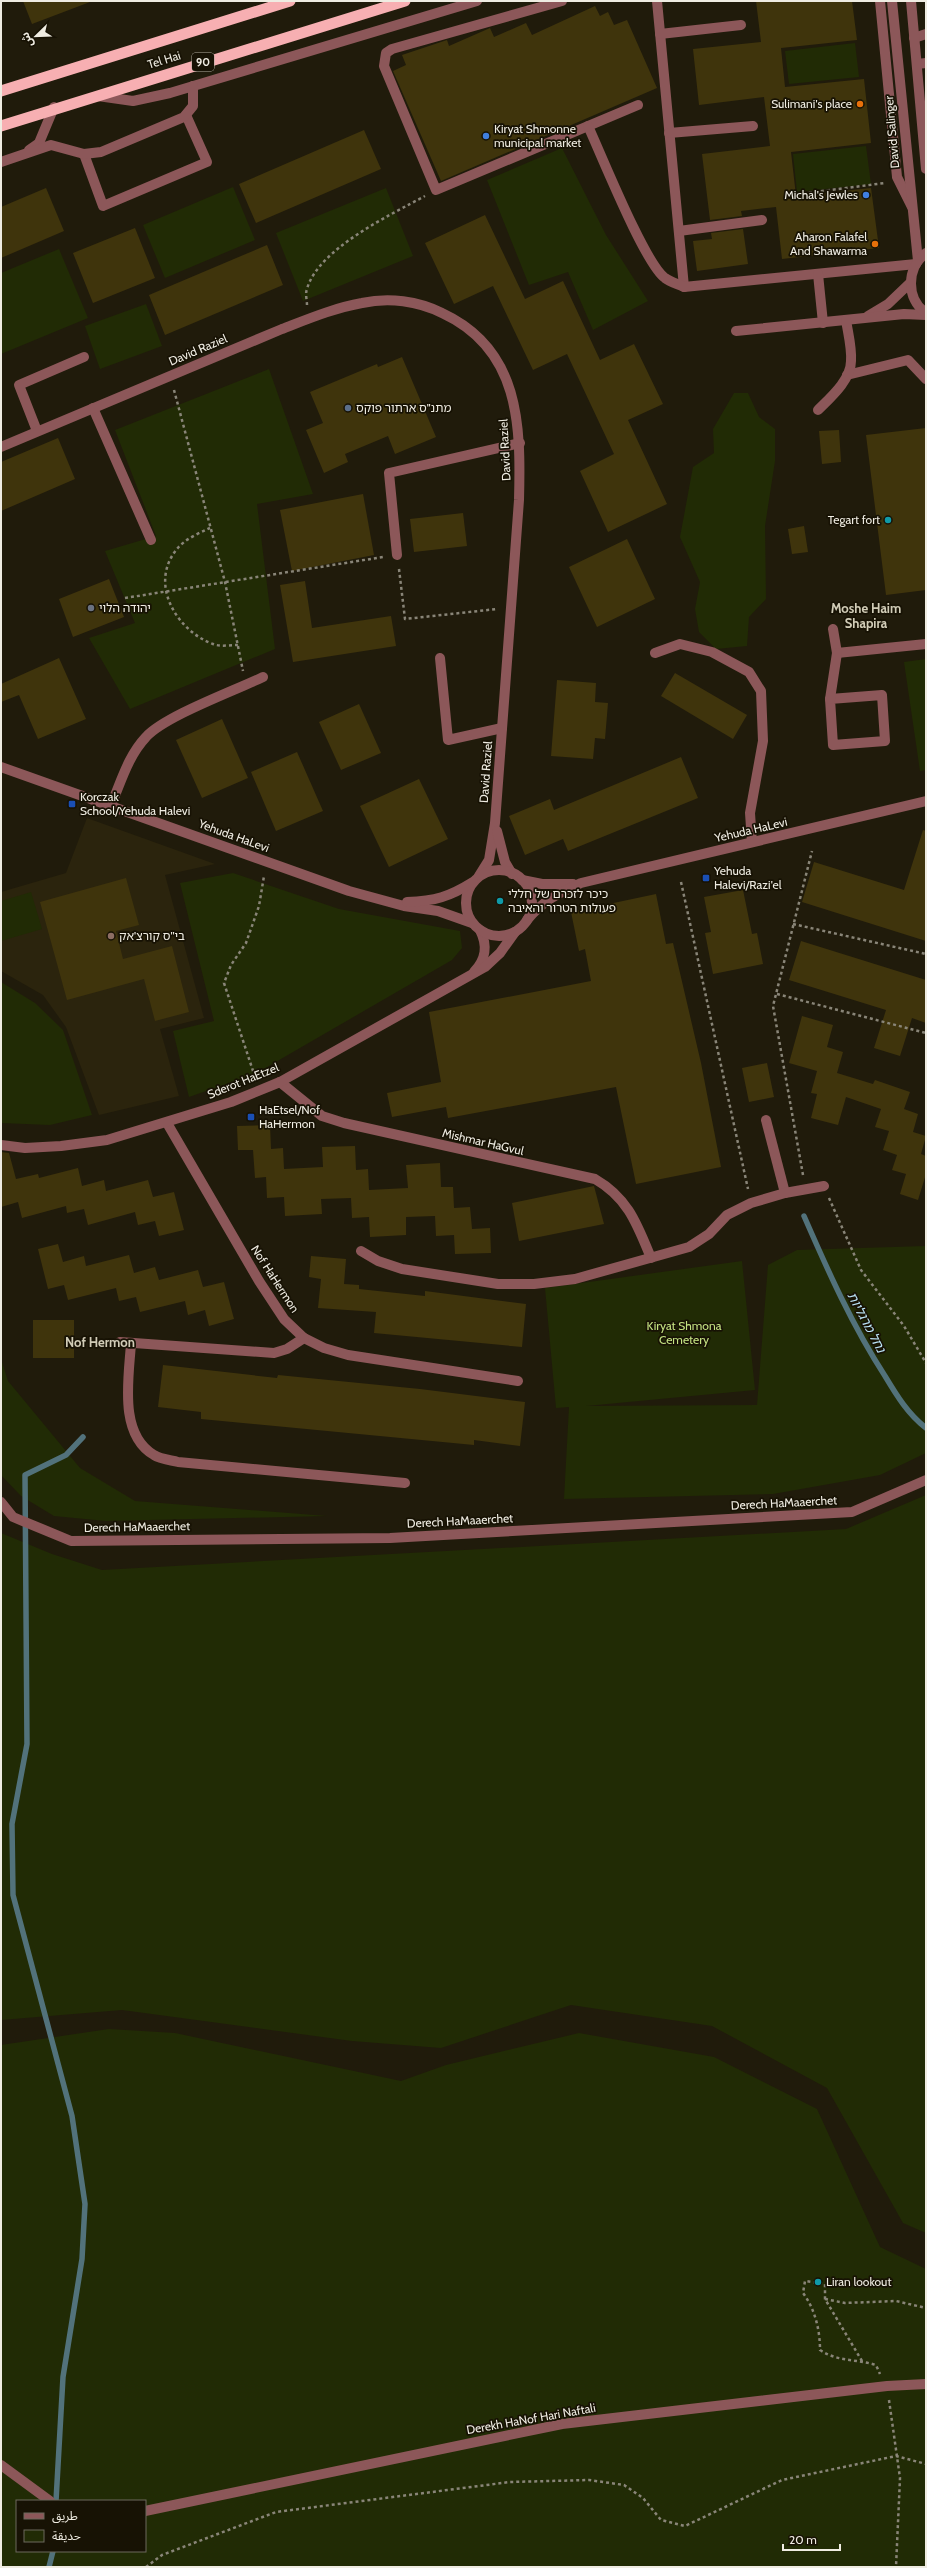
<svg xmlns="http://www.w3.org/2000/svg" width="927" height="2568" viewBox="0 0 927 2568" font-family="Cabin,'Noto Sans Arabic','Noto Sans Hebrew',sans-serif">
<style>
.built{fill:#2b240d}
.green{fill:#212b05;fill-rule:evenodd}
.lines{fill:none;stroke-linecap:round;stroke-linejoin:round}
.stream{stroke:#52727b;stroke-width:5.5}
.building{fill:#3f340c}
.path{stroke:#898578;stroke-width:2.5;stroke-dasharray:3 3;stroke-linecap:butt}
.service{stroke:#8c5759;stroke-width:10}
.minor{stroke:#8c5759;stroke-width:10}
.tertiary{stroke:#8c5759;stroke-width:10}
.trunk{stroke:#f7afb2;stroke-width:11}
.food-dot{fill:#e8710a;stroke:#171204;stroke-width:1.5}
.shop-dot{fill:#3f7fe0;stroke:#171204;stroke-width:1.5}
.service-dot{fill:#5c6f8a;stroke:#171204;stroke-width:1.5}
.culture-dot{fill:#0f9aa8;stroke:#171204;stroke-width:1.5}
.worship-dot{fill:#6b7280;stroke:#171204;stroke-width:1.5}
.transit-dot{fill:#1a4fb4;stroke:#171204;stroke-width:1.5}
.education-dot{fill:#8d6e63;stroke:#171204;stroke-width:1.5}
.labels{text-anchor:middle;stroke-width:3.5;stroke-linejoin:round;paint-order:stroke}
.shield{fill:#171204;stroke:#aeab9f;stroke-width:1}
.shield-label{font-size:11px;font-weight:bold;fill:#efece2}
.street-label{font-size:12px;fill:#efece2;stroke:#171204}
.poi-label{font-size:12px;fill:#efece2;stroke:#171204;text-anchor:start}
.park-label{font-size:12px;fill:#c4e282;stroke:#171204}
.neighbourhood-label{font-size:13px;font-weight:bold;fill:#d1ccb7;stroke:#171204}
.water-label{font-size:13px;font-style:italic;fill:#bce5f8;stroke:#171204}
</style>
<rect width="100%" height="100%" fill="#201b0b"/>
<!-- built -->
<polygon class="built" points="87,818 215,864 165,875 204,1018 160,1029 179,1096 99,1115 66,1027 43,995 1,971 1,892 66,873"/>
<!-- green -->
<g class="green">
<polygon points="855,43 859,77 789,84 785,51"/>
<polygon points="866,146 871,184 797,192 793,154"/>
<polygon points="562,148 606,235 648,301 593,330 568,272 529,285 487,180"/>
<polygon points="233,187 255,240 165,278 143,225"/>
<polygon points="386,188 413,256 303,301 276,233"/>
<polygon points="59,249 88,318 1,354 1,273"/>
<polygon points="146,304 162,346 100,369 85,326"/>
<polygon points="269,369 313,494 257,504 275,649 130,709 89,638 135,623 105,551 156,536 115,430"/>
<polygon points="734,393 748,393 759,417 775,429 775,461 765,526 766,599 749,617 747,646 716,649 699,632 695,609 700,582 680,537 693,467 714,453 713,429"/>
<polygon points="926,659 926,770 920,771 904,662"/>
<polygon points="233,873 339,909 460,931 462,948 452,960 255,1074 189,1097 173,1031 214,1021 180,883"/>
<polygon points="31,892 42,929 1,941 1,901"/>
<polygon points="1,982 35,1003 63,1030 92,1115 50,1125 1,1123"/>
<polygon points="926,1246 926,1453 880,1475 773,1494 564,1499 569,1407 556,1408 545,1288 742,1261 755,1390 586,1406 757,1405 768,1265 797,1250"/>
<polygon points="1,1359 8,1381 80,1468 135,1501 327,1516 106,1521 54,1516 21,1496 1,1475"/>
<polygon points="926,1495 926,2233 903,2223 827,2088 712,2026 571,2005 441,2048 352,2041 122,2010 1,2020 1,1533 52,1554 102,1570 846,1529"/>
<path d="M109,2029L175,2033L401,2081L446,2065L579,2033L714,2057L817,2109L880,2247L926,2269V2567H1V2045ZM17,2501H145V2551H17Z"/>
</g>
<g class="lines">
<!-- stream -->
<g class="stream">
<path d="M804,1216C828,1271 852,1325 885,1376C897,1396 908,1414 926,1428"/>
<polyline points="56,2501 63,2377 82,2259 85,2204 72,2116 13,1895 12,1824 27,1744 25,1475 66,1455 83,1437"/>
<polyline points="49,2567 53,2551"/>
</g>
</g>
<!-- building -->
<g class="building">
<polygon points="23,1 90,1 90,2 32,24"/>
<polygon points="756,1 852,1 857,40 781,48 785,87 864,79 871,143 791,152 796,196 871,188 879,248 782,259 776,207 741,211 742,216 710,220 702,154 770,146 764,97 699,105 693,49 761,42"/>
<polygon points="595,6 600,16 608,12 614,25 627,20 657,88 441,181 393,71 406,65 402,55 447,40 449,46 490,28 494,37 526,23 532,35"/>
<polygon points="364,130 381,169 256,223 239,184"/>
<polygon points="46,188 64,231 1,258 1,207"/>
<polygon points="485,215 525,299 563,281 600,360 634,344 663,404 628,420 667,504 608,532 580,471 614,454 567,354 533,370 493,286 454,304 425,243"/>
<polygon points="135,228 155,278 93,303 73,253"/>
<polygon points="743,229 748,264 697,271 693,241 712,239 711,233"/>
<polygon points="267,245 283,285 165,335 149,295"/>
<polygon points="402,357 436,437 395,454 388,436 345,454 348,462 324,473 306,430 323,423 310,392 377,364 378,367"/>
<polygon points="926,428 926,590 886,595 866,435"/>
<polygon points="839,430 841,462 822,464 819,431"/>
<polygon points="58,438 75,479 1,511 1,462"/>
<polygon points="363,494 374,555 292,571 280,510"/>
<polygon points="463,513 467,546 414,552 410,519"/>
<polygon points="804,526 808,552 792,554 788,529"/>
<polygon points="627,539 655,599 597,627 569,567"/>
<polygon points="109,579 124,617 73,637 59,599"/>
<polygon points="305,581 312,628 391,616 396,646 293,662 280,585"/>
<polygon points="59,658 86,719 38,739 19,695 1,702 1,684"/>
<polygon points="675,673 747,715 733,739 661,696"/>
<polygon points="557,680 596,683 595,702 608,703 605,739 595,738 593,759 551,756"/>
<polygon points="359,704 381,753 341,770 319,722"/>
<polygon points="222,719 248,778 202,798 176,740"/>
<polygon points="297,752 323,811 276,831 251,772"/>
<polygon points="681,757 698,798 568,851 563,839 525,855 509,816 550,799 554,810"/>
<polygon points="419,779 448,839 389,867 360,806"/>
<polygon points="923,830 926,831 926,941 802,902 814,862 904,890"/>
<polygon points="126,878 139,925 116,931 123,959 172,946 189,1012 155,1021 144,979 67,1000 40,902"/>
<polygon points="743,890 752,934 757,933 763,964 713,974 705,933 711,932 704,897"/>
<polygon points="656,894 666,944 673,943 701,1063 721,1167 636,1184 616,1087 448,1118 446,1107 392,1117 387,1093 441,1082 429,1012 591,981 585,949 579,951 571,912"/>
<polygon points="801,941 926,980 926,1023 912,1018 900,1056 874,1048 886,1010 789,980"/>
<polygon points="802,1016 833,1025 827,1047 843,1052 837,1073 873,1084 875,1080 910,1092 904,1109 918,1114 913,1132 926,1136 921,1154 926,1156 926,1174 918,1200 900,1194 906,1174 892,1170 897,1155 883,1150 889,1131 875,1127 881,1109 846,1097 838,1125 811,1118 817,1094 811,1093 817,1071 789,1063"/>
<polygon points="767,1063 774,1097 749,1102 742,1068"/>
<polygon points="270,1125 271,1149 283,1148 284,1169 323,1167 322,1147 355,1146 356,1170 368,1169 369,1190 408,1188 406,1165 440,1163 441,1187 453,1187 454,1208 470,1207 472,1229 490,1228 491,1253 455,1254 454,1235 436,1236 435,1216 406,1217 406,1235 370,1237 369,1217 352,1218 351,1198 321,1199 322,1214 285,1216 284,1197 267,1198 266,1177 255,1178 253,1150 238,1150 237,1126"/>
<polygon points="1,1152 9,1153 16,1179 38,1174 39,1178 78,1168 82,1186 104,1180 106,1191 148,1180 153,1197 174,1192 184,1230 159,1236 155,1221 138,1225 135,1212 88,1225 84,1209 67,1213 66,1206 22,1218 18,1202 1,1207"/>
<polygon points="594,1186 604,1224 519,1241 512,1203"/>
<polygon points="58,1244 63,1262 84,1256 86,1266 129,1255 134,1273 155,1267 159,1280 198,1270 203,1287 224,1282 234,1319 209,1326 205,1310 188,1315 185,1301 140,1312 136,1297 119,1301 116,1288 68,1300 64,1285 48,1289 38,1249"/>
<polygon points="311,1256 346,1259 344,1284 359,1285 359,1289 425,1296 425,1291 526,1304 522,1347 374,1333 376,1312 318,1308 321,1279 309,1277"/>
<rect x="33" y="1320" width="41" height="38"/>
<polygon points="163,1365 277,1378 278,1375 420,1389 525,1402 520,1446 474,1440 474,1445 201,1419 201,1412 158,1407"/>
</g>
<g class="lines">
<!-- path -->
<g class="path">
<polyline points="799,196 799,194 885,183"/>
<path d="M307,305C307,300 305,294 307,289C318,249 390,215 425,196"/>
<polyline points="174,390 225,582 243,671"/>
<path d="M210,528C199,533 185,539 177,549C148,584 177,631 213,644C220,647 230,645 238,645"/>
<polyline points="399,569 405,619 497,609"/>
<polyline points="125,598 383,557"/>
<polyline points="681,882 748,1189"/>
<polyline points="793,924 926,954"/>
<polyline points="777,994 926,1033"/>
<polyline points="255,1077 224,983 231,965 246,943 259,906 264,876"/>
<polyline points="803,1175 773,1006 812,851"/>
<polyline points="829,1198 861,1270 904,1326 926,1363"/>
<polyline points="825,2299 845,2303 896,2301 926,2308"/>
<path d="M862,2361L825,2299V2284L805,2281L803,2293C815,2309 820,2330 820,2350C838,2362 857,2359 876,2365L880,2374"/>
<polyline points="889,2400 900,2478 896,2567"/>
<polyline points="146,2567 162,2555 276,2512 510,2482 589,2480 624,2485 643,2498 661,2520 685,2526 782,2480 896,2456 926,2464"/>
</g>
<!-- service -->
<g class="service">
<polyline points="562,1 392,49 386,53 384,66 436,190 638,105"/>
<polyline points="657,1 684,287"/>
<polyline points="880,1 897,177 912,207"/>
<polyline points="660,34 741,25"/>
<polyline points="914,38 926,34"/>
<polyline points="98,96 133,101 170,93 477,1"/>
<path d="M588,126C601,154 645,264 665,278C670,282 678,284 684,287L916,264"/>
<polyline points="669,133 753,126"/>
<polyline points="29,150 39,143 54,107"/>
<polyline points="84,154 103,206 207,162 186,115"/>
<polyline points="1,162 51,145 84,154 101,152 184,117 193,106 193,86"/>
<polyline points="679,231 762,220"/>
<polyline points="818,274 823,323"/>
<polyline points="868,316 888,304 910,283"/>
<polyline points="736,331 904,314 926,315"/>
<polyline points="847,375 908,360 926,379"/>
<polyline points="93,408 151,540"/>
<path d="M818,410C830,398 851,380 851,361C852,348 848,333 846,320"/>
<polyline points="37,431 19,385 84,357"/>
<polyline points="397,555 389,473 520,443"/>
<polyline points="833,629 837,653 926,644"/>
<polyline points="655,653 680,644 712,652 749,672 761,691 763,741 750,813 752,842"/>
<polyline points="440,658 448,740 502,728"/>
<polygon points="882,695 885,741 833,745 830,699"/>
<polyline points="830,699 837,653"/>
<path d="M111,805C121,782 128,756 146,737C165,716 234,691 263,677"/>
<polyline points="766,1120 785,1193"/>
</g>
<!-- minor -->
<g class="minor">
<polyline points="917,64 926,63"/>
<path d="M1,447L282,329C308,319 334,308 362,303C389,297 418,301 442,313C520,349 521,425 519,500L495,823L489,860L479,876"/>
<polyline points="497,831 505,862 512,874"/>
<path d="M474,972C486,959 488,946 480,930"/>
<path d="M280,1082L322,1116L344,1123L595,1179C628,1198 637,1224 651,1258"/>
<polyline points="167,1123 259,1281 284,1319 304,1338 324,1348 348,1355 518,1381"/>
<polyline points="1,1145 25,1148 61,1146 107,1140 231,1102 280,1082 485,967 500,953 515,932"/>
<polyline points="361,1251 378,1261 402,1269 498,1284 534,1284 575,1279 689,1247 709,1234 727,1215 751,1203 785,1193 824,1186"/>
<polyline points="120,1342 274,1353 287,1349 304,1338"/>
<path d="M131,1343C129,1377 118,1434 154,1455C160,1459 170,1460 178,1462L405,1483"/>
<polyline points="1,1502 13,1517 71,1541 390,1538 852,1512 926,1480"/>
<polyline points="1,2465 50,2501"/>
<polyline points="145,2511 562,2424 887,2386 926,2384"/>
</g>
<!-- tertiary -->
<g class="tertiary">
<polyline points="892,1 918,261"/>
<polyline points="911,1 926,169"/>
<path d="M926,253C906,268 906,299 926,313"/>
<polyline points="1,767 349,891 404,906 438,911 472,923"/>
<circle cx="499" cy="903" r="33"/>
<polyline points="522,880 542,884 573,884"/>
<path d="M407,902C435,901 449,897 473,882"/>
<path d="M527,920C544,900 557,894 581,883L926,801"/>
</g>
<!-- trunk -->
<g class="trunk">
<polyline points="1,91 290,1"/>
<polyline points="1,126 405,1"/>
</g>
</g>
<!-- markers -->
<g class="food-dot">
<circle cx="860" cy="104" r="4"/>
<circle cx="875" cy="244" r="4"/>
</g>
<g class="shop-dot">
<circle cx="486" cy="136" r="4"/>
<circle cx="866" cy="195" r="4"/>
</g>
<circle class="service-dot" cx="348" cy="408" r="4"/>
<g class="culture-dot">
<circle cx="888" cy="520" r="4"/>
<circle cx="500" cy="901" r="4"/>
<circle cx="818" cy="2282" r="4"/>
</g>
<circle class="worship-dot" cx="91" cy="608" r="4"/>
<g class="transit-dot">
<rect x="68" y="800" width="8" height="8" rx="2"/>
<rect x="702" y="874" width="8" height="8" rx="2"/>
<rect x="247" y="1113" width="8" height="8" rx="2"/>
</g>
<circle class="education-dot" cx="111" cy="936" r="4"/>
<g class="labels">
<!-- shield labels -->
<rect class="shield" x="192" y="53" width="22" height="18" rx="3"/>
<g class="shield-label">
<text x="203" y="66">90</text>
</g>
<!-- street labels -->
<g class="street-label">
<text transform="translate(164 60) rotate(-17)" y="4">Tel Hai</text>
<text transform="translate(892 132) rotate(-95)" y="4">David Salinger</text>
<text transform="translate(198 350) rotate(-23)" y="4">David Raziel</text>
<text transform="translate(505 450) rotate(-93)" y="4">David Raziel</text>
<text transform="translate(486 772) rotate(-86)" y="4">David Raziel</text>
<text transform="translate(751 830) rotate(-13)" y="4">Yehuda HaLevi</text>
<text transform="translate(234 836) rotate(20)" y="4">Yehuda HaLevi</text>
<text transform="translate(243 1081) rotate(-22)" y="4">Sderot HaEtzel</text>
<text transform="translate(483 1142) rotate(13)" y="4">Mishmar HaGvul</text>
<text transform="translate(275 1279) rotate(57)" y="4">Nof HaHermon</text>
<text transform="translate(784 1503) rotate(-3)" y="4">Derech HaMaaerchet</text>
<text transform="translate(460 1521) rotate(-3)" y="4">Derech HaMaaerchet</text>
<text transform="translate(137 1527) rotate(-1)" y="4">Derech HaMaaerchet</text>
<text transform="translate(531 2419) rotate(-10)" y="4">Derekh HaNof Hari Naftali</text>
</g>
<!-- poi labels -->
<g class="poi-label">
<text x="852" y="108" text-anchor="end">Sulimani's place</text>
<text x="494" y="133">Kiryat Shmonne<tspan x="494" dy="14">municipal market</tspan></text>
<text x="858" y="199" text-anchor="end">Michal's Jewles</text>
<text x="867" y="241" text-anchor="end">Aharon Falafel<tspan x="867" dy="14">And Shawarma</tspan></text>
<text x="356" y="412">מתנ"ס ארתור פוקס</text>
<text x="880" y="524" text-anchor="end">Tegart fort</text>
<text x="99" y="612">יהודה הלוי</text>
<text x="80" y="801">Korczak<tspan x="80" dy="14">School/Yehuda Halevi</tspan></text>
<text x="714" y="875">Yehuda<tspan x="714" dy="14">Halevi/Razi'el</tspan></text>
<text x="508" y="898">כיכר לזכרם של חללי<tspan x="508" dy="14">פעולות הטרור והאיבה</tspan></text>
<text x="119" y="940">בי''ס קורצ'אק</text>
<text x="259" y="1114">HaEtsel/Nof<tspan x="259" dy="14">HaHermon</tspan></text>
<text x="826" y="2286">Liran lookout</text>
</g>
<!-- park labels -->
<g class="park-label">
<text x="684" y="1330">Kiryat Shmona<tspan x="684" dy="14">Cemetery</tspan></text>
</g>
<!-- neighbourhood labels -->
<g class="neighbourhood-label">
<text x="866" y="613">Moshe Haim<tspan x="866" dy="15">Shapira</tspan></text>
<text x="100" y="1347">Nof Hermon</text>
</g>
<!-- water labels -->
<g class="water-label">
<text transform="translate(867 1322) rotate(62)" y="5">נחל מרגליות</text>
</g>
</g>
<!-- border -->
<rect width="927" height="2568" fill="none" stroke="#efece2" stroke-width="4"/>
<!-- legend -->
<rect x="16" y="2500" width="130" height="52" fill="#171204" stroke="#6d695d"/>
<rect x="24" y="2513" width="20" height="6" fill="#8c5759" stroke="#6d695d"/>
<text x="52" y="2520" font-size="12" fill="#efece2">طريق</text>
<rect x="24" y="2530" width="20" height="12" fill="#212b05" stroke="#6d695d"/>
<text x="52" y="2540" font-size="12" fill="#efece2">حديقة</text>
<!-- north arrow -->
<g transform="translate(36 36) rotate(247)" stroke="#171204" stroke-width="3" paint-order="stroke">
<path d="M0-3L7 15L0 10L-7 15Z" fill="#efece2"/>
<text y="-6" font-size="11" font-weight="bold" text-anchor="middle" fill="#efece2">ش</text>
</g>
<!-- scale -->
<path d="M783 2544v6h57v-6" fill="none" stroke="#efece2" stroke-width="2"/>
<text x="789" y="2544" font-size="12" fill="#efece2" stroke="#171204" stroke-width="3" paint-order="stroke">20 m</text>
</svg>
